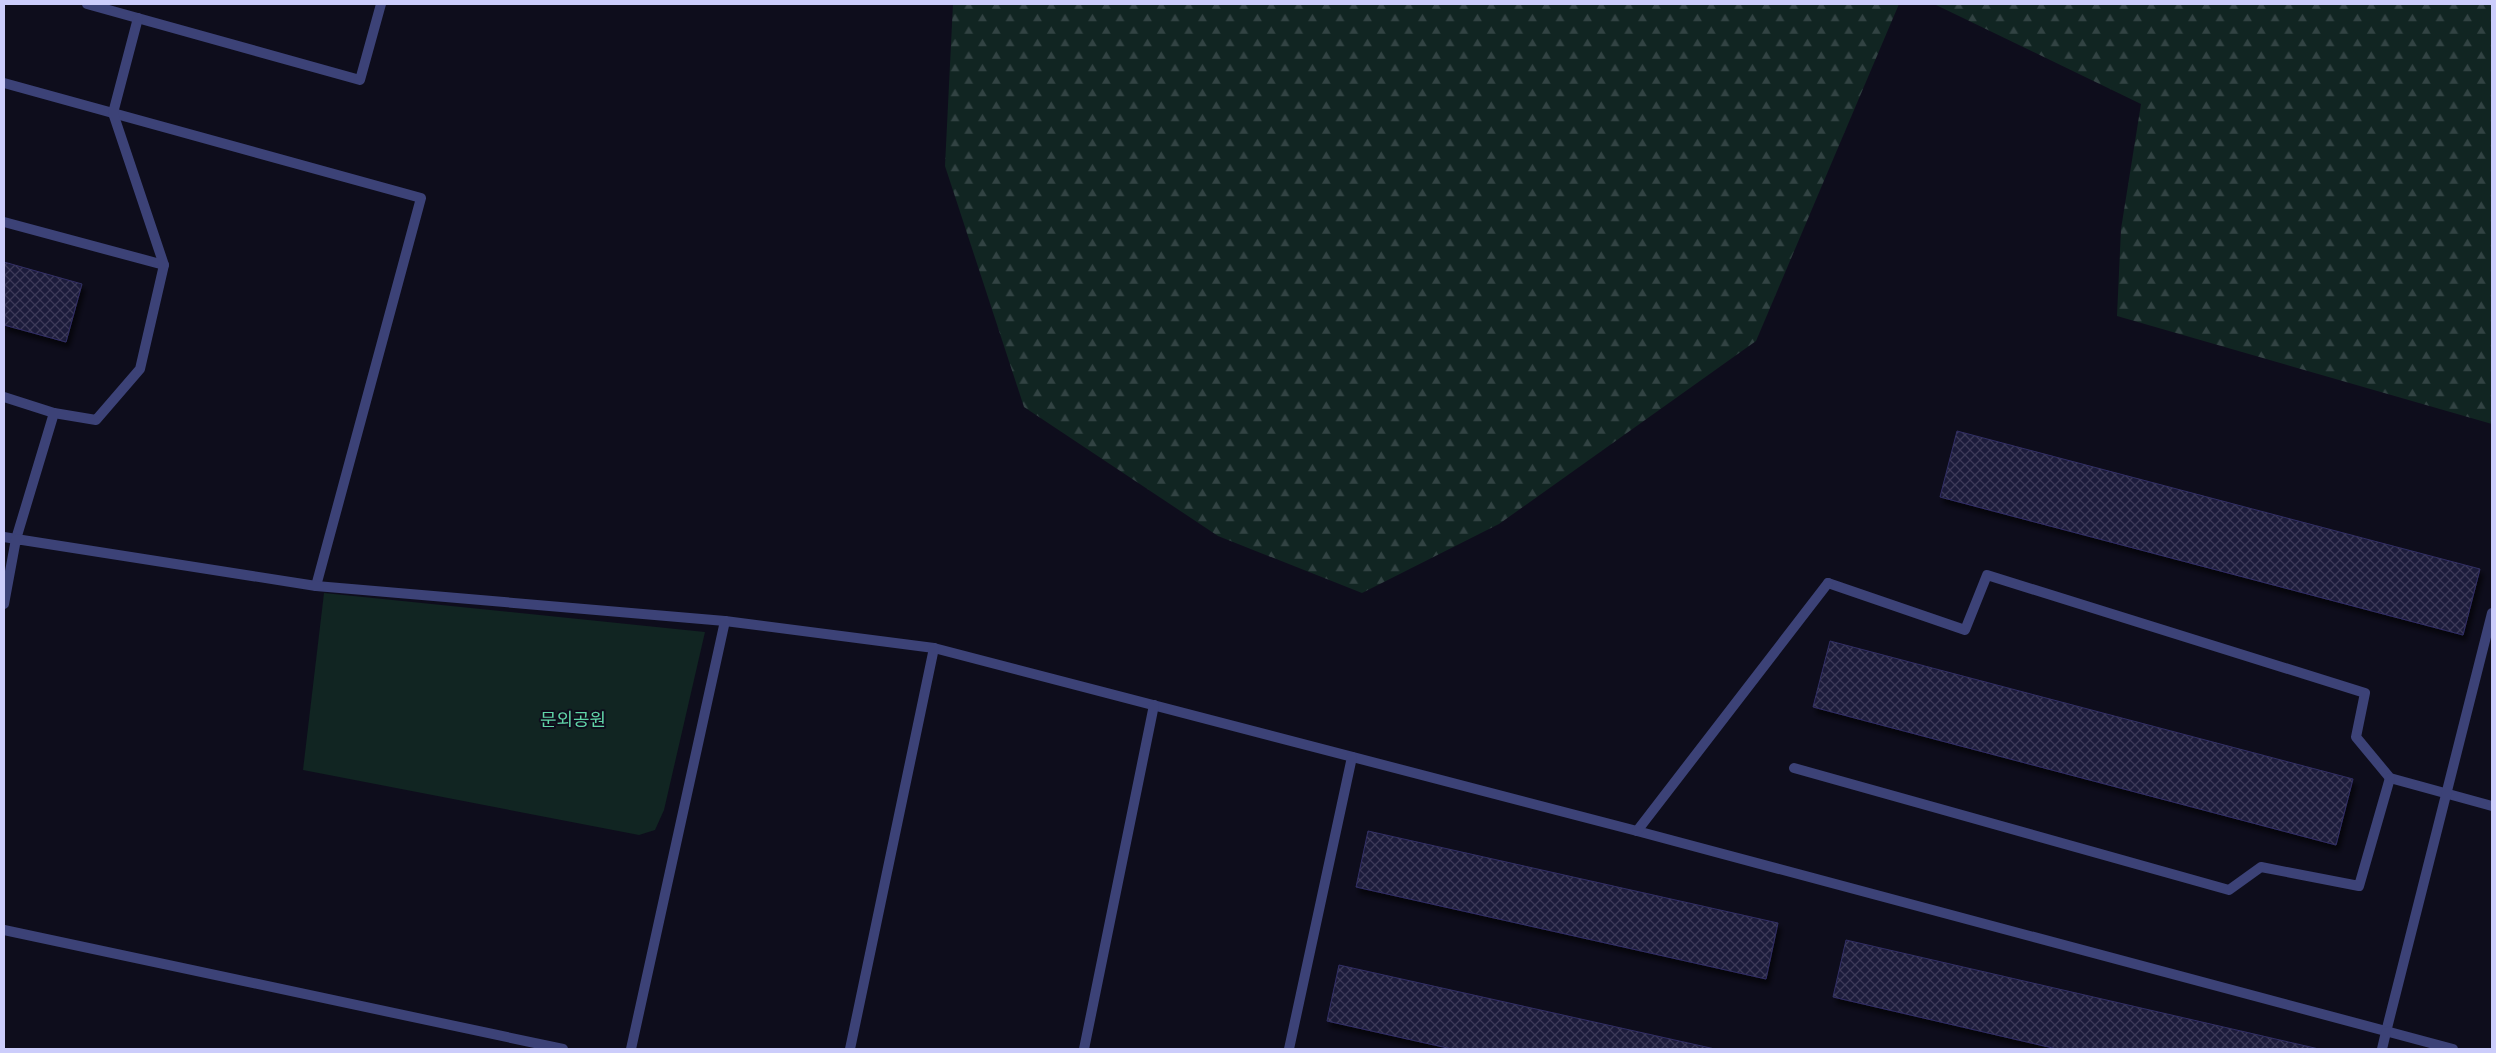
<svg xmlns="http://www.w3.org/2000/svg" width="2496" height="1053" viewBox="0 0 2496 1053" font-family="'Roboto Condensed','Noto Sans KR',sans-serif">
<style>
.green{fill:#112522}
.forest{fill:url(#forest-firs)}
.building{fill:url(#building-cross-hatch);stroke:#322f65;filter:url(#shadow)}
.lines{fill:none;stroke-linecap:round;stroke-linejoin:round}
.service{stroke:#3c4277;stroke-width:10}
.minor{stroke:#3c4277;stroke-width:10}
.labels{text-anchor:middle;stroke-width:4;stroke-linejoin:round;paint-order:stroke}
.park-label{font-size:18px;fill:#60d3a7;stroke:#0e0d1c}
</style>
<defs>
<pattern id="forest-firs" width="22" height="20" patternUnits="userSpaceOnUse" patternTransform="scale(1.25)"><rect width="22" height="20" fill="#112522"/><path d="M5 1l3.5 6h-7zM16 11l3.5 6h-7z" fill="#324343"/></pattern>
<pattern id="building-cross-hatch" width="8" height="8" patternUnits="userSpaceOnUse" patternTransform="scale(1.25)"><rect width="8" height="8" fill="#1d1b3b"/><path d="M0 0l8 8M0 8l8-8" fill="none" stroke="#3d3b58"/></pattern>
<filter id="shadow"><feDropShadow dx="3" dy="5.5" stdDeviation="2.5" flood-color="#0009"/></filter>
</defs>
<rect width="100%" height="100%" fill="#0e0d1c"/>
<!-- green -->
<polygon class="green" points="324,593 705,632 664,810 655,830 639,835 303,770"/>
<!-- forest -->
<g class="forest">
<polygon points="953,4 1899,4 1756,341 1499,524 1362,593 1218,536 1024,407 945,166"/>
<polygon points="1934,4 2492,4 2492,424 2117,316 2121,229 2141,104"/>
</g>
<!-- building -->
<g class="building">
<polygon points="4,262 82,284 66,342 4,325"/>
<polygon points="1957,431 2480,569 2463,635 1940,497"/>
<polygon points="1830,641 2353,779 2336,845 1813,707"/>
<polygon points="1368,831 1778,923 1766,979 1356,887"/>
<polygon points="1846,940 2319,1049 2057,1049 1833,997"/>
<polygon points="1339,965 1715,1049 1452,1049 1327,1021"/>
</g>
<g class="lines">
<!-- service -->
<g class="service">
<polyline points="87,4 360,80 381,4"/>
<polyline points="4,83 421,198 316,586"/>
<polyline points="4,222 164,265"/>
<polyline points="4,397 54,413"/>
<polyline points="16,539 54,413 96,420 140,369 164,265 113,113 138,18"/>
<polyline points="1828,583 1965,630 1987,575 2365,693 2356,737 2390,778 2492,806"/>
<polyline points="1794,768 2229,890 2261,867 2359,886 2390,778"/>
<polyline points="2386,1032 2492,613"/>
</g>
<!-- minor -->
<g class="minor">
<polyline points="4,537 16,539"/>
<polyline points="4,604 16,539 316,586 725,621 934,648 1637,831 2453,1049"/>
<polyline points="1637,831 1828,583"/>
<polyline points="4,930 563,1049"/>
<polyline points="631,1049 725,621"/>
<polyline points="850,1049 934,648"/>
<polyline points="1084,1049 1154,705"/>
<polyline points="1289,1049 1352,757"/>
<polyline points="2382,1049 2386,1032"/>
</g>
</g>
<g class="labels">
<!-- park labels -->
<g class="park-label">
<text x="573" y="726">문외공원</text>
</g>
</g>
<!-- border -->
<rect width="2496" height="1053" fill="none" stroke="#cccdfb" stroke-width="10"/>
</svg>
